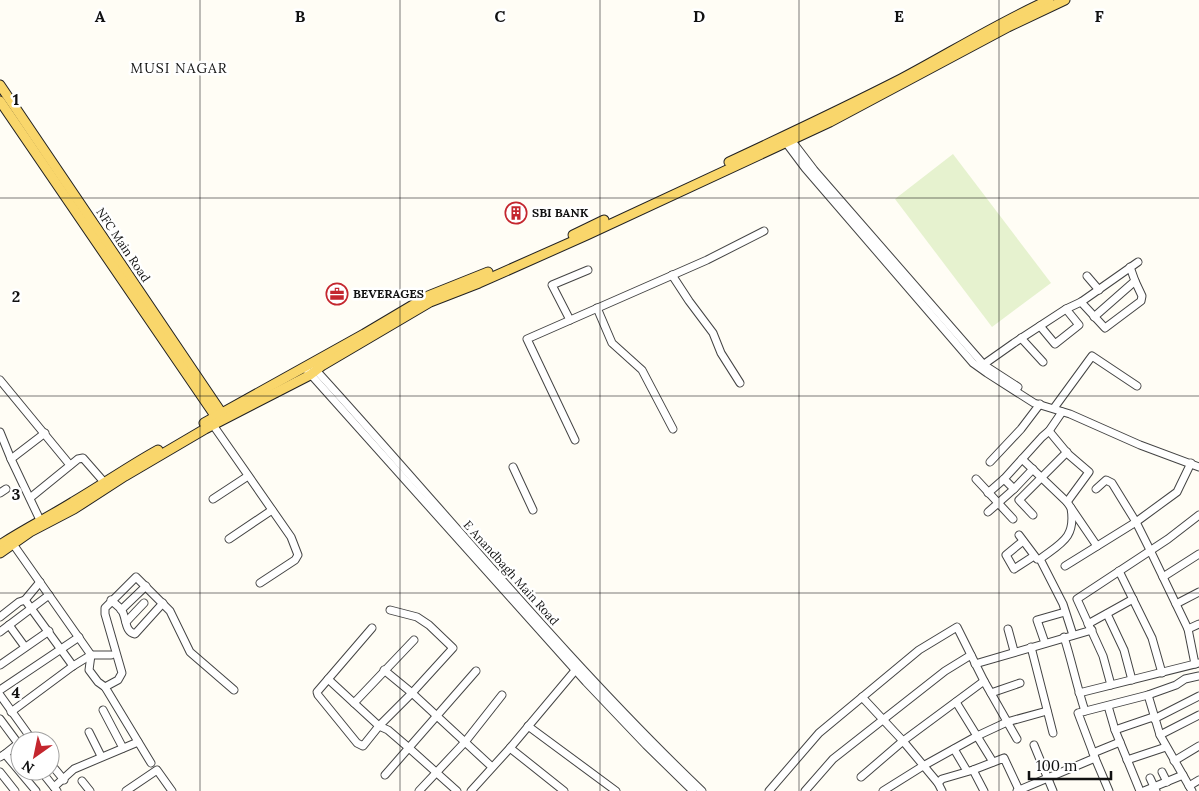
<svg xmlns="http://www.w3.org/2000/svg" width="1199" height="791" viewBox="0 0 1199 791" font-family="Lora,serif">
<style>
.pitch{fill:#e6f2cf}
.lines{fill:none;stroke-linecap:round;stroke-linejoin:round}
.minor-casing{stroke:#444;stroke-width:9}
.major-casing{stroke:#222;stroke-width:11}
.minor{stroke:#fff;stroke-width:7}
.major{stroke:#f9d66b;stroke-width:9}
.grid{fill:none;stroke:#111;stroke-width:1;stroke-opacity:0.55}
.labels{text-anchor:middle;stroke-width:5;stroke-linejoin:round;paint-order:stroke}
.poi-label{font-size:12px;font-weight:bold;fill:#111;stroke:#fff;text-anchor:start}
.street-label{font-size:12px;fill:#111;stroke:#fff}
.neighbourhood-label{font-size:14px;letter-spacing:1px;fill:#111;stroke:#fff}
.grid-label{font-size:16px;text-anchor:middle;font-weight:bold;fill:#111;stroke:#fff;stroke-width:5;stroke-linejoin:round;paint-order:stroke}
</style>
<rect width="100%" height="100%" fill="#fffdf5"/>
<!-- pitch -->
<polygon class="pitch" points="953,154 1051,283 992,327 895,199"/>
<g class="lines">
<!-- minor casing -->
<g class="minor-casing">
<g id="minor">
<polyline points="788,136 814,170 984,365 1018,387"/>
<polyline points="784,140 805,168 973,363 987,373 1034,403 1070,414 1140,445 1199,467"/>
<polyline points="672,275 689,301 713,333 721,353 740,383"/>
<polyline points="1087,276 1099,290"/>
<polyline points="1081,302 1105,328 1141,301 1142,296 1135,281"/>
<polyline points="597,308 612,343 642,370 673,429"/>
<polyline points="1094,317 1135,281 1130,267"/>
<polyline points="570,320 552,285 588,270"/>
<polyline points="1040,326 1055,344 1079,325 1066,309"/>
<polyline points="1021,338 1043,362"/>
<polyline points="980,367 1014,343 1066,309 1081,302 1138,262"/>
<polyline points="305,368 586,682 646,745 693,791"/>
<path d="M314,368C443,509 564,659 702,791"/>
<polyline points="0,380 70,465"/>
<polyline points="1054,408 1092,356 1137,386"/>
<polyline points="213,425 291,537 298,555 295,560 260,583"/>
<polyline points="1049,431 1068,454 1089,472 1067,502"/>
<polyline points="0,432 11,459 40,520"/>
<polyline points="575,440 527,339 707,260 764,231"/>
<polyline points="11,459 45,433"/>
<polyline points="1022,459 1067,502 1097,546"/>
<polyline points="990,462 1021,429 1040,404"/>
<polyline points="513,467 533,510"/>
<polyline points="976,479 1013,519"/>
<polyline points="1014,489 1033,469"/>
<polyline points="1096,489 1106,480 1112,483 1136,522 1150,550 1188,629 1195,664"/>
<polyline points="0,493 6,489"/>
<polyline points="988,493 1004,479"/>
<polyline points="30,498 78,459 83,458 104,482"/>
<polyline points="213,499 248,476"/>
<path d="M1071,508C1076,538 1061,543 1040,559L1063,604L1073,635"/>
<polyline points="988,512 1014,489 1004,479 1042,437 1049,431 1062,412"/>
<polyline points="1033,515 1019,500 1067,452"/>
<polyline points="1019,535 1037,559"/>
<polyline points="229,539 272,510"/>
<polyline points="1023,541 1006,555 1014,569 1034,556"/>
<polyline points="13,544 91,655 89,670 98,682 105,687 151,763"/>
<polyline points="1065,566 1136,522 1177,492 1191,463"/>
<polyline points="1119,571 1152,638 1162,673"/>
<polyline points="1163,577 1199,554"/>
<polyline points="25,600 40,582"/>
<path d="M111,600C114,603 118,606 121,609C127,617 124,632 135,634L163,603"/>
<polyline points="1176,604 1199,592"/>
<polyline points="121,610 146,586"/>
<polyline points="1107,614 1124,650 1132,680"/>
<polyline points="0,617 19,602 25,600 73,666"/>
<polyline points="126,622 144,603"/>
<polyline points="1088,624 1133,599"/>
<polyline points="9,625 25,647"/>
<polyline points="372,628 317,692 318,695 357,743 363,746 379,726 412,693 453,648 429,625 417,617 390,610"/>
<polyline points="1008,629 1014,651"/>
<polyline points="1188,629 1199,624"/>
<polyline points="0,632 49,595"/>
<path d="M1064,637C1072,662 1077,687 1085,711"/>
<polyline points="1045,643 1037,620 1065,612"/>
<polyline points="1031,647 1053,733"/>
<polyline points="975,664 1092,630"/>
<polyline points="0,665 49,631"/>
<polyline points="384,670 412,693 492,767"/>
<polyline points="328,679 354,703 379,726 388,730 409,748 457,791"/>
<polyline points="1111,685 1103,656 1077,599 1168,539 1199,515"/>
<polyline points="105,687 118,680 122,673 105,614 105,608 136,577 170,611 190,652 234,690"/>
<polyline points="0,690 79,637"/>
<polyline points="991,693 1020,683"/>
<polyline points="1079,693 1199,663"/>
<polyline points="0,695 33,741"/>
<polyline points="1148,695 1160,735 1192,791"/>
<polyline points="862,697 903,741 938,783 942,791"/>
<polyline points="956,702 993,762"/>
<polyline points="354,703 414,640"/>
<polyline points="1108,706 1115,730 1140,791"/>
<polyline points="103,710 123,748"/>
<polyline points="11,712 73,666 91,655 111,655"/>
<polyline points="0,719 20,746"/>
<polyline points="1154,719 1199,696"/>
<polyline points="528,726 616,791"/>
<polyline points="1115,730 1153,717"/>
<polyline points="89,732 101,756"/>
<polyline points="1160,735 1199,715"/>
<polyline points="1034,745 1053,791"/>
<polyline points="510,748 564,791"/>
<polyline points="954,749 967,771"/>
<polyline points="1093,753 1120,742"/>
<polyline points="5,754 20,742"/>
<polyline points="0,757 5,754 36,791"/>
<polyline points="1127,760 1166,747"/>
<polyline points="1174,761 1199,746"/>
<polyline points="50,763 64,780"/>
<polyline points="973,770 984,791"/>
<polyline points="41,771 57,791"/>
<polyline points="0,772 15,791"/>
<polyline points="1162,772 1167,782"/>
<polyline points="385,775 476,671"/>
<polyline points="861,777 903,741 984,681"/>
<polyline points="1150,778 1156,791"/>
<polyline points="82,781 90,791"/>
<polyline points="938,783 942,779 973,770 1004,758 1019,790"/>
<polyline points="1189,786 1199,780"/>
<polyline points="54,787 74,769 138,742"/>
<polyline points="126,791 157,770 172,791"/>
<polyline points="419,791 465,742 502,695"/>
<polyline points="471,791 510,748 578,667"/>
<polyline points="769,791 819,733 919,650 957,627 984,681 1017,739"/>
<polyline points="805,791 833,759 945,671 971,655"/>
<polyline points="883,791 923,766 977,736 1007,722 1047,711"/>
<polyline points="1017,791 1095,758"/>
<polyline points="1109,791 1095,758 1078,713 1148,695 1176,685 1185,679 1199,676"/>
<polyline points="1144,791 1183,775"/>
</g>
</g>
<!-- major casing -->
<g class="major-casing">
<g id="major">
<polyline points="0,85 225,418"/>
<polyline points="0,101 218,420"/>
<path d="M729,162C787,135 844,108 901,79C950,53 998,23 1049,0"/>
<polyline points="573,235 604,220"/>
<polyline points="204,423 364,334 428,296 488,272"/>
<path d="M0,545C24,529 49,517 73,502C102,485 129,466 158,450"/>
<polyline points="0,553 30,532 74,509 125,476 205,429 310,375 323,365 430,302 479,283 587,235 830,122 1008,27 1065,0"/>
</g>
</g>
<!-- minor -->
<use href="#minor" class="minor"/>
<!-- major -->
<use href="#major" class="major"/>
</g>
<!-- grid -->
<path class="grid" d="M200,0V791M400,0V791M600,0V791M799,0V791M999,0V791M0,198H1199M0,396H1199M0,593H1199"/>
<!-- icons -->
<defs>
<g id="building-ring" transform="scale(1.125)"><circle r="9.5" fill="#fff" stroke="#c4262e" stroke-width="1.5"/><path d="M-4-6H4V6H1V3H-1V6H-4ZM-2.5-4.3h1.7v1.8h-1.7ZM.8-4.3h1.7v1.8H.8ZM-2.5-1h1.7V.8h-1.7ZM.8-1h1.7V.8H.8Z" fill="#c4262e"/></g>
<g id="office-ring" transform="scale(1.125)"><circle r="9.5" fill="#fff" stroke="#c4262e" stroke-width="1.5"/><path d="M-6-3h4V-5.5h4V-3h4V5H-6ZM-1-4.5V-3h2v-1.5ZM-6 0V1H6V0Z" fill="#c4262e"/></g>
</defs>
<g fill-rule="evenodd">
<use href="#building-ring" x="516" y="213"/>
<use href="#office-ring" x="337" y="294"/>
</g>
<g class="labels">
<!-- poi labels -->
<g class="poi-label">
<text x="532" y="217">SBI BANK</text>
<text x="353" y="298">BEVERAGES</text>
</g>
<!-- street labels -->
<g class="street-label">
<text transform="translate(123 245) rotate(56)" y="4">NFC Main Road</text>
<text transform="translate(511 573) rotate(48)" y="4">E Anandbagh Main Road</text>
</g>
<!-- neighbourhood labels -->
<g class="neighbourhood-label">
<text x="179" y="73">MUSI NAGAR</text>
</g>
</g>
<g class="grid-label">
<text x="100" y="22">A</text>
<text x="300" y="22">B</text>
<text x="500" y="22">C</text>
<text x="699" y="22">D</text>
<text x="899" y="22">E</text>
<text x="1099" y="22">F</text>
<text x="16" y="105">1</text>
<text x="16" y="302">2</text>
<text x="16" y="500">3</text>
<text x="16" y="698">4</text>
</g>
<!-- north arrow -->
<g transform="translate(35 756) rotate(213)"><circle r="24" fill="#ffffff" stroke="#a0a0a0"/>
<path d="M0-4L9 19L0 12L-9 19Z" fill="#c4262e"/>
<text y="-8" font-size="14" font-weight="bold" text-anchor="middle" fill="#111111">N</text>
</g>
<!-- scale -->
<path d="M1029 771v8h82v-8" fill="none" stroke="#111111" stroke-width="2.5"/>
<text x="1036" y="771" font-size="15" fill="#111111" stroke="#ffffff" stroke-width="4" paint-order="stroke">100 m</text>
</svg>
